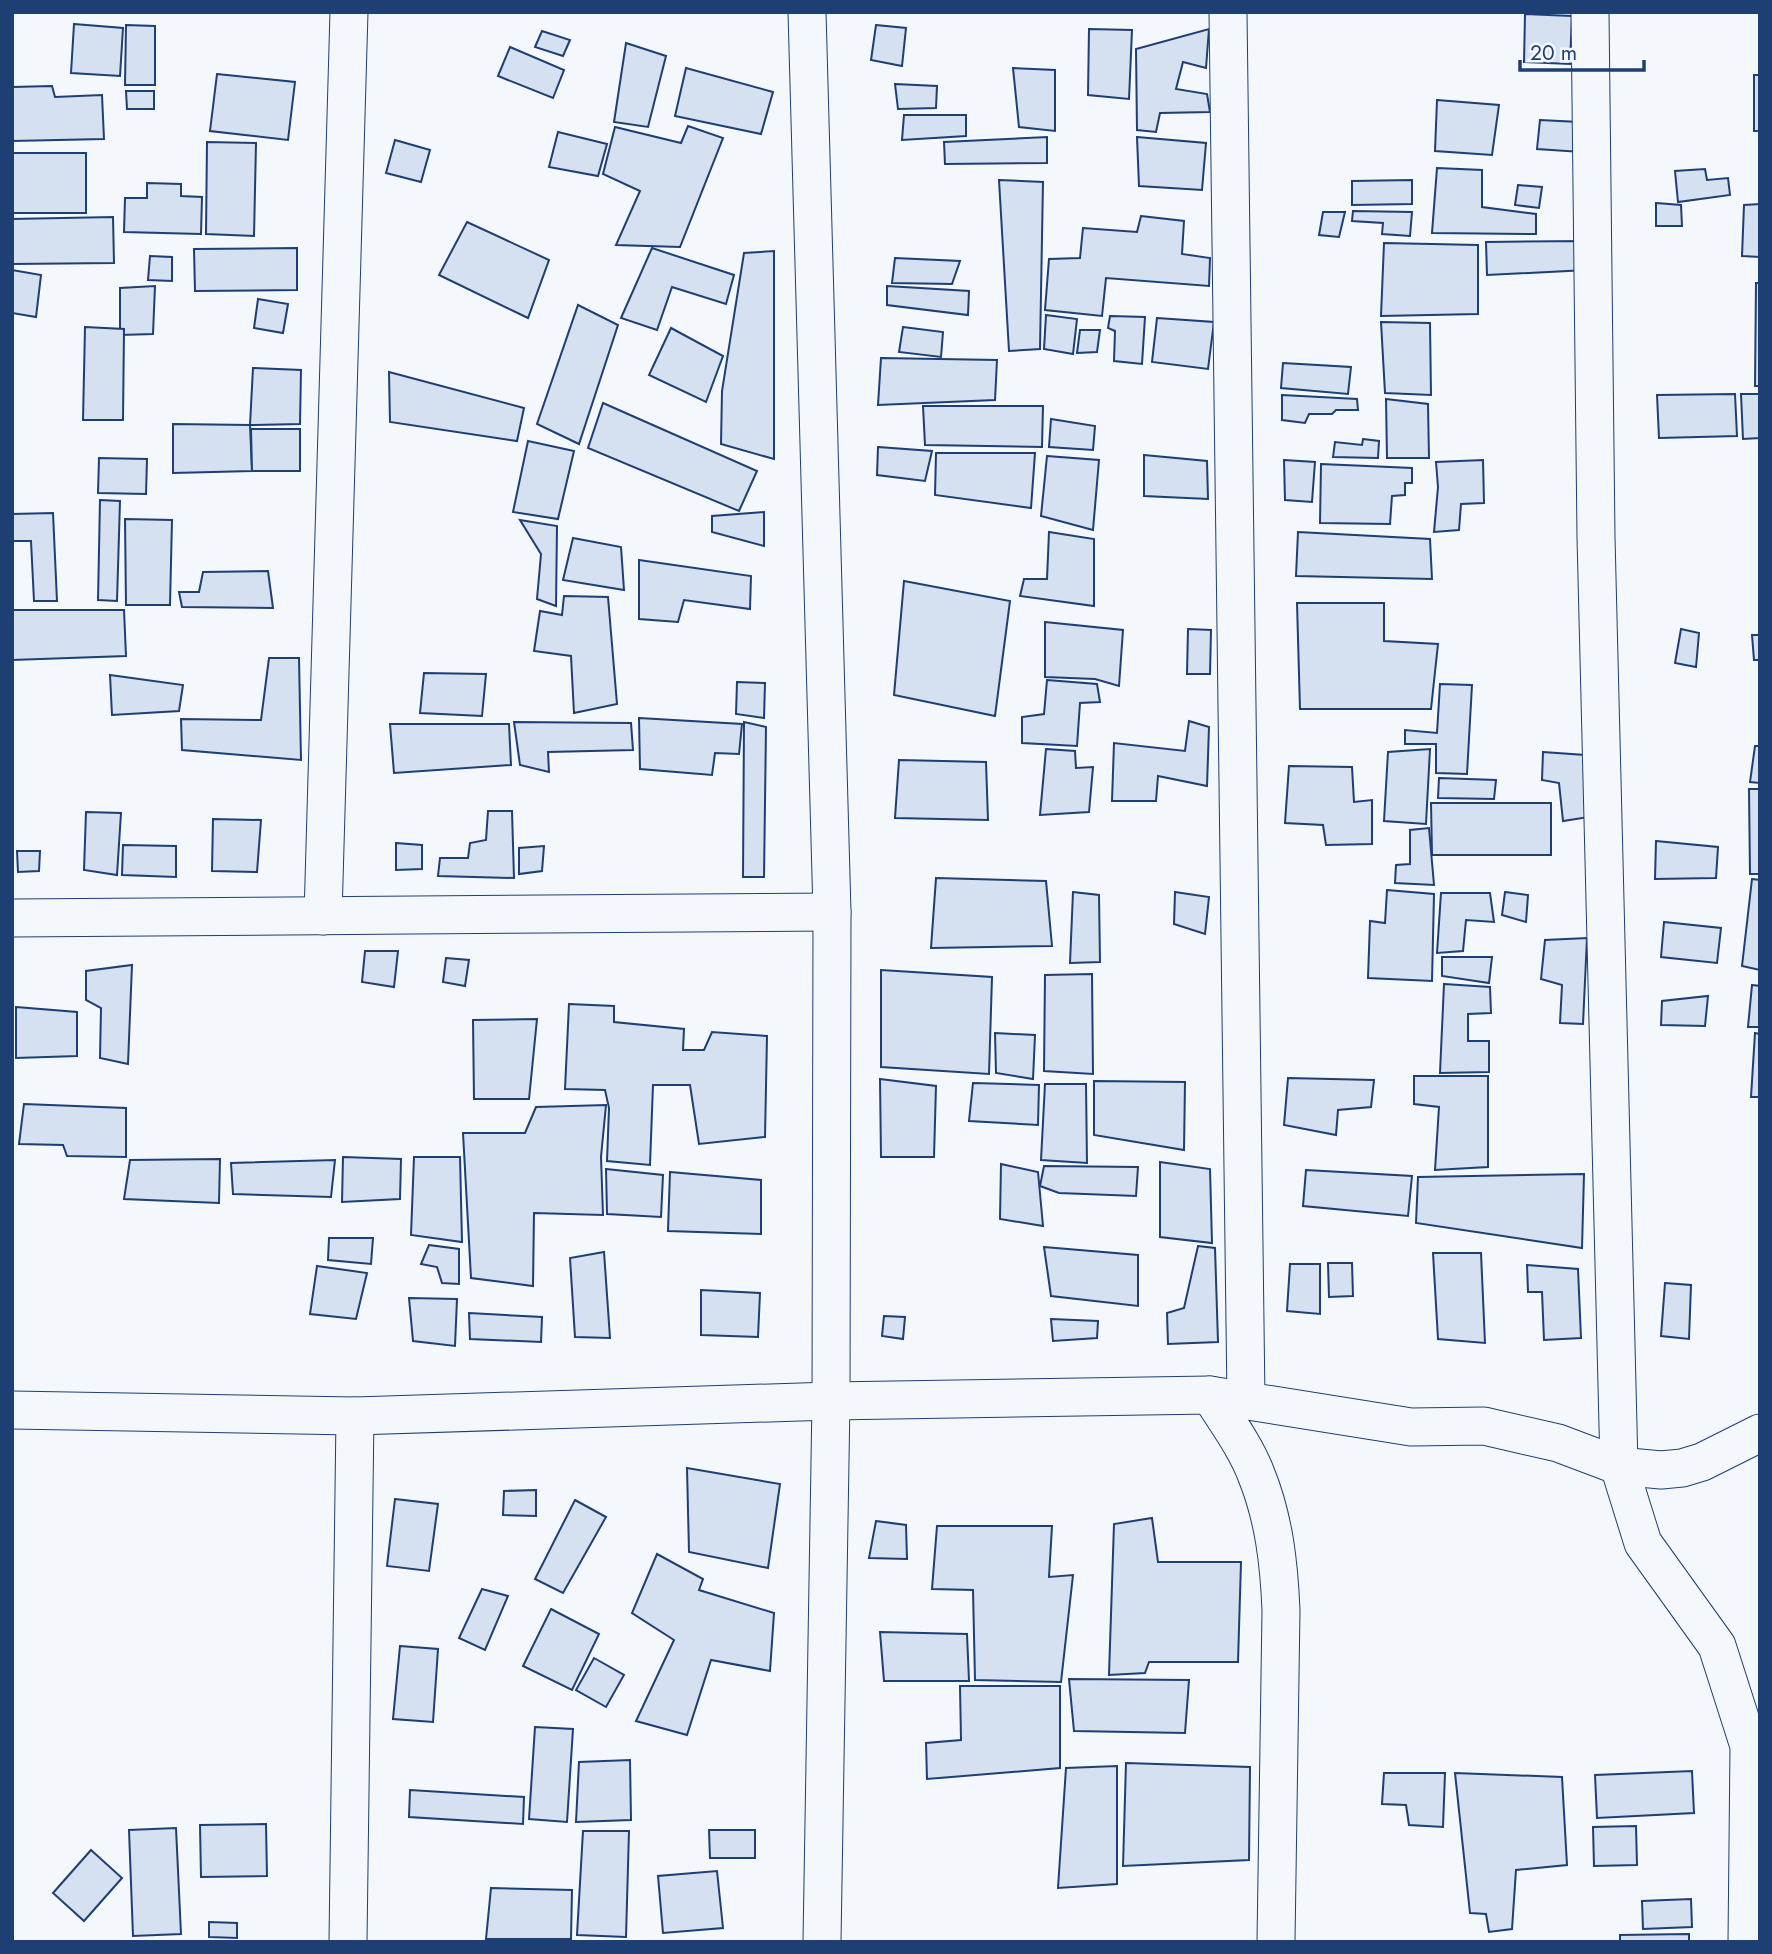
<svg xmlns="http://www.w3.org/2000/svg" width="1772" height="1954" viewBox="0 0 1772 1954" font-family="Jost,sans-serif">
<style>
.building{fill:#d5e0f0;stroke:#1d3f73;stroke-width:2}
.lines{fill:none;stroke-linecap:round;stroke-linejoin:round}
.minor-casing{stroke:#1d3f73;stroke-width:39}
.minor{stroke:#f4f7fb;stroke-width:37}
</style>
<rect width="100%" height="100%" fill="#f4f7fb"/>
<!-- building -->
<g class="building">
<polygon points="1525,14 1572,16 1570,64 1524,62"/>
<polygon points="74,24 123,28 120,76 71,73"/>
<polygon points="126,25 155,26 155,85 125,85"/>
<polygon points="876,25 906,28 902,66 871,60"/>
<polygon points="1089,29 1132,30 1129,99 1088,95"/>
<polygon points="1209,29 1206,68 1183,62 1176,89 1207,94 1210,112 1160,113 1156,132 1137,130 1136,49"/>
<polygon points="542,31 570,40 563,56 535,47"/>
<polygon points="626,43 666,56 648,127 614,122"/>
<polygon points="510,47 564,70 553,98 498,76"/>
<polygon points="686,68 773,92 761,134 675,116"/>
<polygon points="1013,68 1055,70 1055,131 1019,127"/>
<polygon points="217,74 295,82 288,140 210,131"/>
<rect x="1754" y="75" width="6" height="56"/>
<polygon points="895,84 937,86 936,108 898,109"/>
<polygon points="52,86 55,97 102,95 104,139 12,141 12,87"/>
<polygon points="126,91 154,91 154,109 127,109"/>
<polygon points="1437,100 1499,105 1492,155 1435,151"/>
<polygon points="904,115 966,115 966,136 902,140"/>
<polygon points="1540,120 1579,122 1581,152 1537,149"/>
<polygon points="688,126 723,138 680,247 616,245 640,191 603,174 615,127 681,143"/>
<polygon points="558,132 607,144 598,176 549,167"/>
<polygon points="1047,137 1047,163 945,164 944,142"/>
<polygon points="1137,137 1206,143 1202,190 1139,186"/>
<polygon points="395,140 430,150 421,182 386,173"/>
<polygon points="207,142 256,143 254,236 206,234"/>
<polygon points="12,153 86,153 86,213 13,213"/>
<polygon points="1437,168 1482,170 1482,207 1536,214 1536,234 1432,233"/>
<polygon points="1705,169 1707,180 1728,178 1730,195 1678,202 1675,171"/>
<polygon points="999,180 1043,182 1040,349 1009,351"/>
<polygon points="1412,180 1412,204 1352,205 1352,181"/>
<polygon points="147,183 181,184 181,196 202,197 201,234 124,232 125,198 147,198"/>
<polygon points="1518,185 1542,187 1539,208 1515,205"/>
<polygon points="1656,203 1681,205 1682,226 1656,226"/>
<polygon points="1760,204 1760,257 1742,256 1744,205"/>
<polygon points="1353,211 1412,212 1410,236 1382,234 1383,223 1352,221"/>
<polygon points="1323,212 1345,212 1339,237 1319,235"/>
<polygon points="1141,216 1184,221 1182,254 1210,258 1209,286 1106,278 1102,316 1045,310 1049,259 1080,258 1083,228 1137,232"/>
<polygon points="113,217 114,263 12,264 12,219"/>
<polygon points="467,222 549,260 528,318 439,275"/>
<polygon points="1586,241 1587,270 1487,275 1486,242"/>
<polygon points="1384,243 1478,245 1478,314 1381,316"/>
<polygon points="297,248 297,290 195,291 194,249"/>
<polygon points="652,248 734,275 726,304 672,287 657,330 621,318"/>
<polygon points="774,251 774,459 721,444 722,391 744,253"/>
<polygon points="150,256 172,257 172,281 148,280"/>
<polygon points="895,258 960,261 952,284 892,283"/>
<polygon points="12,270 41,275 36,317 12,313"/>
<polygon points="1756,283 1760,283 1760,386 1755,386"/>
<polygon points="155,286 153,334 120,335 120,288"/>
<polygon points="887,286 969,291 968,315 887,305"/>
<polygon points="258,299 288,304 283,333 254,328"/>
<polygon points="578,305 618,325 579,444 537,424"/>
<polygon points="1046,315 1077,319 1073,354 1044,349"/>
<polygon points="1110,316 1145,317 1142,364 1114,361 1115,331 1108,328"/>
<polygon points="1157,318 1214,322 1208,369 1152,362"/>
<polygon points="1381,322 1430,323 1431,395 1385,393"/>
<polygon points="85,327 124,329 123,420 83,420"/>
<polygon points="903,327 943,332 941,357 899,352"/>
<polygon points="671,328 723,356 706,402 649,375"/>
<polygon points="1080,330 1100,330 1097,352 1077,353"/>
<polygon points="881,358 997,360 995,400 878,405"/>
<polygon points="1283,363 1351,367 1348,394 1281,388"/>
<polygon points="253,368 301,370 300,424 250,425"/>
<polygon points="389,372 524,408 517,441 390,422"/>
<polygon points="1735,394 1737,436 1659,438 1657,395"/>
<polygon points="1741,394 1760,394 1760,438 1743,439"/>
<polygon points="1282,395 1357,399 1358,410 1336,410 1332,414 1309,414 1305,423 1282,420"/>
<polygon points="1386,399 1428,404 1429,458 1387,458"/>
<polygon points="603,403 757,471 739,511 588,448"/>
<polygon points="923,406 1043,406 1042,447 925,445"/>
<polygon points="1051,419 1095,426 1093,450 1049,447"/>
<polygon points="173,424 250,425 252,471 173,473"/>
<polygon points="251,429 300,429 300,471 252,471"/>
<polygon points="1363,439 1379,441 1378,458 1333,457 1335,442 1362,445"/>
<polygon points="528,441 574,451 558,519 513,512"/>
<polygon points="878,447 932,451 925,481 877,475"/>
<polygon points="936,453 1035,453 1031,508 935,495"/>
<polygon points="1144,455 1207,461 1208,499 1144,496"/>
<polygon points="1047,456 1099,460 1093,530 1041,516"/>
<polygon points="99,458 147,459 146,494 98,493"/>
<polygon points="1284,460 1315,462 1312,502 1285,500"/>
<polygon points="1483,460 1484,503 1461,504 1459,530 1434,532 1438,487 1436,462"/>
<polygon points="1321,464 1412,468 1412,483 1405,483 1405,495 1392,496 1390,524 1320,523"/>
<polygon points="100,500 120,501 117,601 98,600"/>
<polygon points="764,512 764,546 712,532 712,516"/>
<polygon points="53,513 57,601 34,601 31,541 12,541 12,514"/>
<polygon points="125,519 172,520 170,605 126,605"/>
<polygon points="520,520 557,526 556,606 537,599 541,554"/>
<polygon points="1049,532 1094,539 1094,606 1020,596 1024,579 1047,579"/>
<polygon points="1298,532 1430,539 1432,579 1296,576"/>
<polygon points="573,538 621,547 624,590 563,580"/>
<polygon points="639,560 751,576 750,609 684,600 678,622 639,619"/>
<polygon points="268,571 273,608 182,607 179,592 199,592 203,572"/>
<polygon points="904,581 1010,601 995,716 894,695"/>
<polygon points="564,596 608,597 617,704 574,713 571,656 534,651 540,611 562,615"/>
<polygon points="1297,603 1384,603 1384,641 1438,644 1431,709 1300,709"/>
<polygon points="12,610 124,610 126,656 12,660"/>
<polygon points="1045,622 1123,630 1119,686 1095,679 1045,677"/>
<polygon points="1188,629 1211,630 1210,674 1187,674"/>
<polygon points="1681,629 1699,633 1696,667 1675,663"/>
<polygon points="1752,635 1760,635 1760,660 1754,660"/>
<polygon points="269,658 299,658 301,760 182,750 181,719 261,720"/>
<polygon points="424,673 486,674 482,716 420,713"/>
<polygon points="110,675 183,685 179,711 112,715"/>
<polygon points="1047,680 1097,684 1100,702 1080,703 1077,746 1022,743 1022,717 1044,714"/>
<polygon points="737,682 765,683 764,718 736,714"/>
<polygon points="1440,684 1472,685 1467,774 1436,773 1436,744 1405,744 1405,730 1437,733"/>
<polygon points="639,718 742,724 739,754 715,753 712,775 640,769"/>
<polygon points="1189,721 1209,727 1207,786 1158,776 1156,801 1112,801 1114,743 1185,751"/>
<polygon points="514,722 631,723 633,750 548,752 549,772 520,765"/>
<polygon points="744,722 766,727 764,877 743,877"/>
<polygon points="390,724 509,724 511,765 394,773"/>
<polygon points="1755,746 1760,746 1760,783 1750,782"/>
<polygon points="1046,749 1075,751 1076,768 1093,767 1089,812 1040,815"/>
<polygon points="1430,749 1426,824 1384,821 1388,752"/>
<polygon points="1543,752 1585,755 1589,817 1563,821 1559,783 1542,780"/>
<polygon points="899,760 986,762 988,820 895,818"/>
<polygon points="1289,766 1352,767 1354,802 1372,800 1372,844 1326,845 1323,825 1285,823"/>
<polygon points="1439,778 1496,780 1494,799 1438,798"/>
<polygon points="1749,789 1760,789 1760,874 1750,874"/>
<polygon points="1431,803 1551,803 1551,855 1432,855"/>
<polygon points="488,811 512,811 514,878 438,876 440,858 468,858 470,843 486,840"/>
<polygon points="86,812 121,813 117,875 84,870"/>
<polygon points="213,819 261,820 257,872 212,871"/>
<polygon points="1429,828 1434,885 1395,883 1396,865 1410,864 1410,830"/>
<polygon points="1656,841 1718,847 1716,878 1655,879"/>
<polygon points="396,843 422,845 422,869 396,870"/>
<polygon points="123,845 176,846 176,877 122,875"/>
<polygon points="544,846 542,871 519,874 519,848"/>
<polygon points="17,851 40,851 39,871 18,872"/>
<polygon points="936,878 1046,881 1052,946 931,948"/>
<polygon points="1752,879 1760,880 1760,970 1742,966"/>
<polygon points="1387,890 1434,894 1432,981 1368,978 1370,921 1385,923"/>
<polygon points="1073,892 1099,895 1100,962 1070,963"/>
<polygon points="1175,892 1209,897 1205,934 1174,924"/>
<polygon points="1505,892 1528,895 1526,922 1502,915"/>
<polygon points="1441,893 1490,893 1494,922 1466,920 1463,951 1437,953"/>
<polygon points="1664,922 1721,928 1717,963 1661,957"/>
<polygon points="1587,938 1583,1024 1560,1023 1562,985 1541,979 1545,940"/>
<polygon points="365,951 398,951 394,987 362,982"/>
<polygon points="1442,957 1492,957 1489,983 1442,976"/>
<polygon points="446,958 469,960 465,986 443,982"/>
<polygon points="132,965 128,1064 100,1058 101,1008 86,1000 86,971"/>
<polygon points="881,970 992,977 989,1074 881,1067"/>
<polygon points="1092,974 1093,1074 1044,1071 1045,975"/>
<polygon points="1444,984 1490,987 1491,1013 1468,1014 1468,1041 1489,1041 1489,1072 1440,1073"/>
<polygon points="1752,985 1760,986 1760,1027 1748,1027"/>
<polygon points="1708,996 1705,1026 1661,1025 1662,1001"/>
<polygon points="569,1004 614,1006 614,1022 684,1029 683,1050 704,1050 712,1032 767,1036 765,1137 699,1144 690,1085 653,1085 650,1165 607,1161 609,1108 605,1090 565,1089"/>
<polygon points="16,1007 77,1012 77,1056 16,1058"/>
<polygon points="537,1019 529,1099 474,1099 473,1020"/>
<polygon points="995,1033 1035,1035 1033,1079 996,1073"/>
<polygon points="1755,1033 1760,1034 1760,1097 1751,1097"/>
<polygon points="1414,1076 1488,1076 1488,1167 1435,1170 1439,1107 1414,1104"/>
<polygon points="1288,1078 1374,1080 1371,1107 1338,1110 1336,1135 1284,1125"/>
<polygon points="880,1079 936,1086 934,1157 881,1157"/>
<polygon points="1094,1081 1185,1082 1184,1150 1094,1135"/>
<polygon points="973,1083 1039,1085 1038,1125 969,1121"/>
<polygon points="1045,1084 1086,1084 1087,1163 1041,1160"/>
<polygon points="24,1104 126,1108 126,1157 67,1156 63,1145 19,1144"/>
<polygon points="606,1105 601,1157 603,1215 534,1213 533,1286 471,1278 463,1133 525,1133 536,1107"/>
<polygon points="343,1157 401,1159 400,1199 342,1202"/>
<polygon points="414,1157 460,1157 462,1242 411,1235"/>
<polygon points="220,1159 219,1203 124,1199 130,1160"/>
<polygon points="335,1160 331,1197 233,1194 231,1163"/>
<polygon points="1160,1162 1210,1169 1212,1243 1160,1237"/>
<polygon points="1001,1164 1038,1172 1043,1226 1000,1219"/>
<polygon points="1044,1166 1138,1167 1136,1196 1059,1193 1040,1186"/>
<polygon points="606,1169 663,1175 661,1217 607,1214"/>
<polygon points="1306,1170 1412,1176 1408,1216 1303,1206"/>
<polygon points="670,1172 761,1180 761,1234 668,1231"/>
<polygon points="1584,1174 1582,1248 1416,1223 1418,1177"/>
<polygon points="329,1238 373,1238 371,1264 328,1260"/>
<polygon points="429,1245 459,1249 459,1284 442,1283 437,1267 421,1264"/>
<polygon points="1198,1246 1215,1248 1218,1342 1168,1344 1167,1313 1184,1308"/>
<polygon points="1044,1247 1138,1255 1138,1306 1051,1296"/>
<polygon points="604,1252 610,1338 575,1337 570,1258"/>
<polygon points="1433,1253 1481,1253 1485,1343 1438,1339"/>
<polygon points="1328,1263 1352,1263 1353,1296 1329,1297"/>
<polygon points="1290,1264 1320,1264 1320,1314 1287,1311"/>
<polygon points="1527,1265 1578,1269 1581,1338 1544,1340 1542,1292 1528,1292"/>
<polygon points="317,1266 367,1273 356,1319 310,1314"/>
<polygon points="1665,1283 1691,1285 1689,1339 1661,1336"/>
<polygon points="701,1290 760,1293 758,1337 701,1335"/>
<polygon points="409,1298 457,1299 455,1346 413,1341"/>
<polygon points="469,1313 542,1317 541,1342 470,1339"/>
<polygon points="884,1316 905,1317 903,1339 882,1336"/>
<polygon points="1051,1319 1098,1321 1097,1338 1053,1341"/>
<polygon points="687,1468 780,1484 768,1568 689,1552"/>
<polygon points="536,1490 536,1516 503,1515 504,1491"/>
<polygon points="395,1499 438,1504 429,1571 387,1566"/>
<polygon points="575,1500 606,1517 563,1593 535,1579"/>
<polygon points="1152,1518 1158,1562 1241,1562 1238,1662 1149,1662 1145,1673 1109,1675 1114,1524"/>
<polygon points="876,1521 906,1525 907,1559 869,1558"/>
<polygon points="937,1526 1052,1526 1049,1577 1073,1575 1061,1682 975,1680 973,1590 932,1589"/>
<polygon points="657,1554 703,1579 699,1590 774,1613 770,1671 711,1660 687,1735 636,1721 674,1640 632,1613"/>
<polygon points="482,1589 508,1596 485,1650 459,1638"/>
<polygon points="551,1609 599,1634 572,1690 523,1666"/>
<polygon points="880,1632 967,1634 969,1681 884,1681"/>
<polygon points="400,1646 438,1649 433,1722 393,1719"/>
<polygon points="594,1658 624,1675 606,1707 576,1690"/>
<polygon points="1069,1679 1189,1680 1185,1733 1074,1731"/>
<polygon points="960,1686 1060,1686 1060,1768 927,1779 926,1743 961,1740"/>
<polygon points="535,1727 573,1729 567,1822 529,1819"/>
<polygon points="630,1760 631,1820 576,1822 579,1762"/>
<polygon points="1126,1763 1250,1767 1249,1860 1123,1866"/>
<polygon points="1117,1766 1117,1884 1058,1888 1066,1768"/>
<polygon points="1692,1771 1694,1813 1597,1818 1595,1775"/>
<polygon points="1384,1773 1445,1773 1443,1827 1409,1825 1406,1805 1382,1804"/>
<polygon points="1455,1773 1562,1777 1567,1865 1516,1870 1512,1929 1489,1932 1486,1914 1470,1913"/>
<polygon points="410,1790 524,1797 523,1824 409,1817"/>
<polygon points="266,1824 267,1876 201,1877 200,1825"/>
<polygon points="1636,1826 1637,1865 1594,1866 1593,1827"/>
<polygon points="176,1828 181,1934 133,1936 129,1830"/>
<polygon points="709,1830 755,1830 755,1858 710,1858"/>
<polygon points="583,1831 629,1831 626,1937 577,1935"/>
<polygon points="91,1850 122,1878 84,1921 53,1893"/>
<polygon points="717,1871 723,1928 663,1933 658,1876"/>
<polygon points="491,1888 572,1890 571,1939 486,1939"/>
<polygon points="1691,1899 1692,1927 1643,1929 1642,1901"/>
<polygon points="209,1922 237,1923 237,1938 209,1937"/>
<polygon points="1689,1934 1689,1942 1620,1942 1620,1935"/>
</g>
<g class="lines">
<!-- minor casing -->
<g class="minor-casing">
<g id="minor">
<polyline points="807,12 832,912 831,1401 822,1942"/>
<polyline points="1228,12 1246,1400"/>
<polyline points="1590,12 1596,537 1619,1466 1643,1543 1717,1646 1749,1746 1747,1942"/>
<polyline points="323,916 349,12"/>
<polyline points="12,918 832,912"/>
<path d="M1210,1395C1225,1419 1246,1447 1256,1474C1274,1518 1279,1563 1281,1610L1276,1942"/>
<polyline points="12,1410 355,1416 831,1401 1210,1395 1411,1427 1484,1426 1558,1443 1619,1466 1661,1470 1682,1468 1702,1462 1760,1433"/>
<polyline points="348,1942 355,1416"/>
</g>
</g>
<!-- minor -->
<use href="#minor" class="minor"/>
</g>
<!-- border -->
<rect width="1772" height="1954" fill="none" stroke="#1d3f73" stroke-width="28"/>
<!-- scale -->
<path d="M1520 60v10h124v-10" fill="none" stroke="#1d3f73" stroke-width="3.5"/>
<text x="1530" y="60" font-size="21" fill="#1d3f73" stroke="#f4f7fb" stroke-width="5" paint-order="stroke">20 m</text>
</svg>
